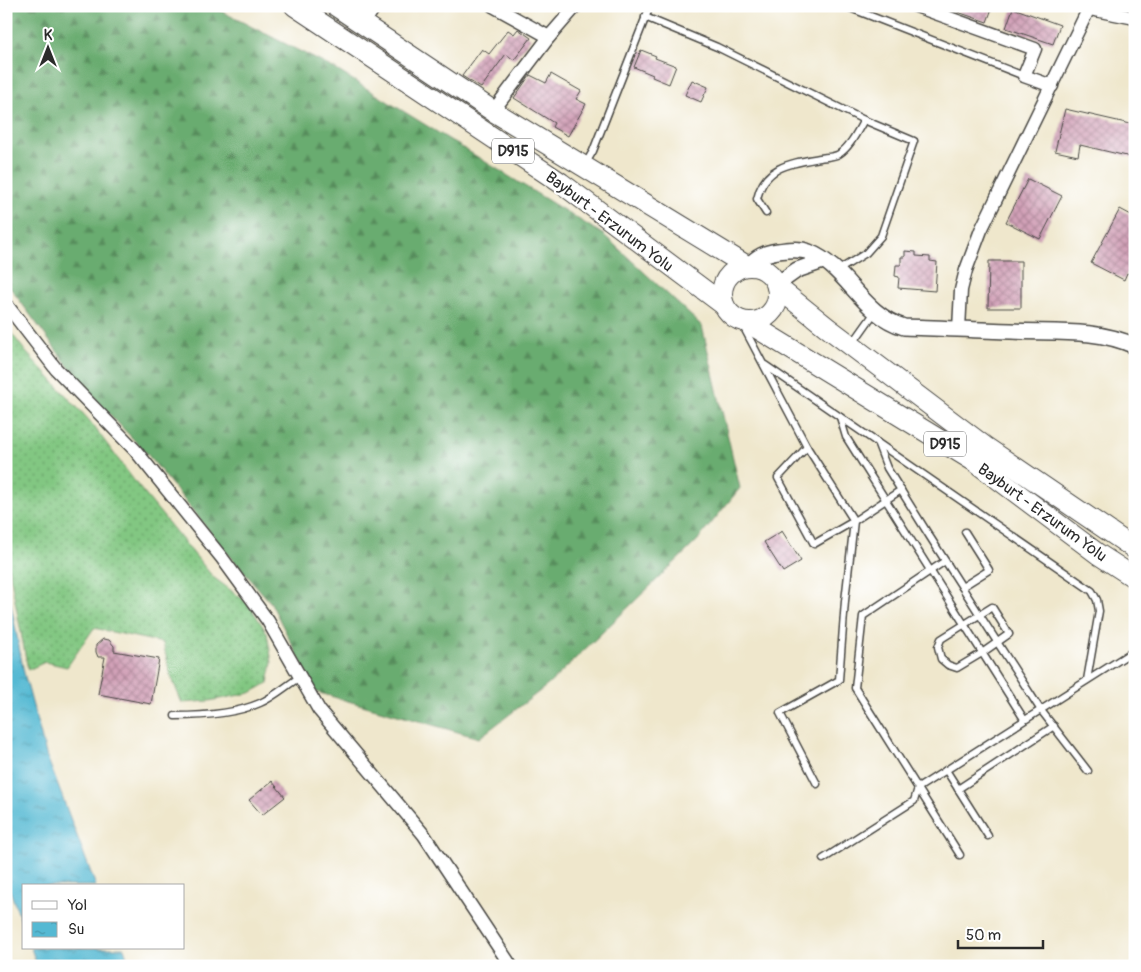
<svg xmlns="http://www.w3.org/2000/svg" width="1141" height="972" viewBox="0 0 1141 972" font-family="Pangolin,sans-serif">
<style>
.grass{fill:url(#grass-dots);stroke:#567956}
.forest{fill:url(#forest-firs);stroke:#4a6c4e}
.water{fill:url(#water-ripples);stroke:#40727f}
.building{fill:url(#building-cross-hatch)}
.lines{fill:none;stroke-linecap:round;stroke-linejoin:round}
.service-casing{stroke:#484743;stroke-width:9}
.minor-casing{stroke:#484743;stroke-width:15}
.tertiary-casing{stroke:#484743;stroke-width:18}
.trunk-casing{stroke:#484743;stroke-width:22}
.service{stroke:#fff;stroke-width:6}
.minor{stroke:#fff;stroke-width:12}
.tertiary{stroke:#fff;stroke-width:15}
.trunk{stroke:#fff;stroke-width:20}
.labels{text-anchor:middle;stroke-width:4.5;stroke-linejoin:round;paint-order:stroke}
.shield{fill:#fff;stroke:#6b6b6b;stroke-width:1}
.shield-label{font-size:15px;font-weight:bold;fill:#2b2b2b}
.street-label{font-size:16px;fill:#2b2b2b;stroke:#fff}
</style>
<defs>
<pattern id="grass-dots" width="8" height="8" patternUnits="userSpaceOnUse" patternTransform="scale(1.25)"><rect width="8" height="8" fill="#82c782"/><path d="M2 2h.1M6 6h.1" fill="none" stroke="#6ba26b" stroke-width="1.8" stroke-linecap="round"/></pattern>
<pattern id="forest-firs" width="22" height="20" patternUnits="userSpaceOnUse" patternTransform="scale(1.25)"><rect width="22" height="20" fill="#69ac70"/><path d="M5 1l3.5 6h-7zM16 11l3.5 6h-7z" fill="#578c5c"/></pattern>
<pattern id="water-ripples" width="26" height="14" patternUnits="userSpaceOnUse" patternTransform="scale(1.25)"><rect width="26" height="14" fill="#55b9d3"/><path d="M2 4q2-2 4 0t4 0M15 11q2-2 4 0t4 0" fill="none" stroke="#4797ab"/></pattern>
<pattern id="building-cross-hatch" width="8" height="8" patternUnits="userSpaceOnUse" patternTransform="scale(1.25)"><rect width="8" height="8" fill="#d2a1b8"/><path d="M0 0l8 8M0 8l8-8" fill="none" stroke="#ab8396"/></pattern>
</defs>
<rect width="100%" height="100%" fill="#fff"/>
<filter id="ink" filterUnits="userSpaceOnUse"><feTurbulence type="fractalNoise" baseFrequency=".02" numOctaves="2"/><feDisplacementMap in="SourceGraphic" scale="10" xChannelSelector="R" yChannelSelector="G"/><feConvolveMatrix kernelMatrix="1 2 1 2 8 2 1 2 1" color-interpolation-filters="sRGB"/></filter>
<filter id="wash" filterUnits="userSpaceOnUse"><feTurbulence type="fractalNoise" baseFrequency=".0096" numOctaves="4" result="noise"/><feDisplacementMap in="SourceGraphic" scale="20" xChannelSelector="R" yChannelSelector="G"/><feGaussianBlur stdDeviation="1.12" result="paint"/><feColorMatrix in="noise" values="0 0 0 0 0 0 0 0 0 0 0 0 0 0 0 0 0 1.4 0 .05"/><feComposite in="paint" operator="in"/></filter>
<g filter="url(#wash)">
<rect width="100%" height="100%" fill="#efe7cc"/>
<!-- grass -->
<polygon class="grass" points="6,326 26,352 89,420 139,487 213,577 248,603 267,633 272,663 268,683 250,693 209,701 182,703 170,674 163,643 94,628 67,667 45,662 28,670 6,553"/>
<!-- forest -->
<polygon class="forest" points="6,6 211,6 335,69 604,235 702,326 740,488 697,541 549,684 479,738 316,692 271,603 223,548 148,455 82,385 6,282"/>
<!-- water -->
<g class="water">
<polygon points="6,578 24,673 46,754 96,886 24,886 24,929 6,880"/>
<polygon points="31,948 124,948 130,966 37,966"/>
</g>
<g id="blocks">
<!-- building -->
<g class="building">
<polygon points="946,6 993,6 987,22 946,8"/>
<polygon points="1013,8 1060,25 1053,44 1006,28"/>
<polygon points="518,29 531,38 514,60 506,54 481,88 462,76 482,49 489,54 508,30 514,34"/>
<polygon points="641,50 656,56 655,58 676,66 669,84 652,77 653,75 634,67"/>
<polygon points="551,74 581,91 576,99 586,104 568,136 552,127 554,123 514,98 530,75 546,83"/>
<polygon points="692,80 708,87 701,102 685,95"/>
<polygon points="1065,109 1135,125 1135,158 1080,145 1078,156 1055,151"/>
<polygon points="1028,179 1062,196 1040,239 1006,222"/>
<polygon points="1120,209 1135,217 1135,277 1127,273 1124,280 1091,263"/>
<polygon points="905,251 916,252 916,256 930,257 930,261 937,262 935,291 898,288 899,277 895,276 896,265 901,265 901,257 905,257"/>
<polygon points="989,261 1021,261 1021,308 988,308"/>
<polygon points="782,531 801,561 783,572 764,542"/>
<polygon points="103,639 109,640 114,646 114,651 159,659 151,704 98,694 105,657 98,657 96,652 96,645"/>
<polygon points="272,781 285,797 262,815 249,800"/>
</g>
</g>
</g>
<g filter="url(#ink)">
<use href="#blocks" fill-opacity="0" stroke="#484743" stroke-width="1"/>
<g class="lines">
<!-- service casing -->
<g class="service-casing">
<g id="service">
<polyline points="845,6 1024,76"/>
<polyline points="645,17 717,47 864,120 914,141 881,236 866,253 837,271"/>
<polyline points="586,163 593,151 650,6"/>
<path d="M766,213L757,199C764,166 791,163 820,158C826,157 834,157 839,154C850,147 857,132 864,120"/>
<polyline points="743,326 807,447 854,521 845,601 839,680 780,713 817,784"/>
<polyline points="853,343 875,312"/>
<polyline points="765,365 1092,591 1097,600 1099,611 1087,680"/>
<polyline points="840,417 846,437 1024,719"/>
<polyline points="877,442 887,468 930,537 1040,709 1088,771"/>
<polyline points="807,447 778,478 814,544 854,521 901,490"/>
<polyline points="945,561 863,616 855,688 960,855"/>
<polyline points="962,587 989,570 965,532"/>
<polygon points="992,607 1009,634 982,653 957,668 948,665 941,659 938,647 941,639"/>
<path d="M175,716C203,716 235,714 260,703C274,697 287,685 300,677"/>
<polyline points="946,770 988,836"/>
<polyline points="958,789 1054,726"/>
<polyline points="823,859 914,801 918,788 1135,650"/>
</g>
</g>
<!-- minor casing -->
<g class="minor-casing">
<g id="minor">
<polyline points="493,6 549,37"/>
<polyline points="916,6 1035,49 1024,76 1052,86"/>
<polyline points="1090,9 1135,18"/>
<polyline points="364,23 375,6"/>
<polyline points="493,111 549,37 576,6"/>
<polyline points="6,304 56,369 135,450 222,558 268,621 319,710 424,835 511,966"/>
<polyline points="959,329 961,290 966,270 981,230 1090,6"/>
</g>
</g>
<!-- tertiary casing -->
<g class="tertiary-casing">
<g id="tertiary">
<path d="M749,266C757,256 765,253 778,251C788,250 799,248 809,252C848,268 861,314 904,327C940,328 975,330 1011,331C1052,333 1096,328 1135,346"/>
<polyline points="776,285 797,270 823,261"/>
</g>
</g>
<!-- trunk casing -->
<g class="trunk-casing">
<g id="trunk">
<polyline points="295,6 561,183 724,305"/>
<polyline points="336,6 493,111 747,266"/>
<circle cx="750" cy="294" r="28"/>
<polyline points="777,287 828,328 984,446 1135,549"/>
<polyline points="747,322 974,461 1098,554 1135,578"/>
</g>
</g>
<!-- service -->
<use href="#service" class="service"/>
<!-- minor -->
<use href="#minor" class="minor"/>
<!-- tertiary -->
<use href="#tertiary" class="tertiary"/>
<!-- trunk -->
<use href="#trunk" class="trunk"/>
</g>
</g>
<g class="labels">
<!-- shield labels -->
<g class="shield">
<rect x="492" y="138.5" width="42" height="25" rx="4"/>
<rect x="924" y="431.5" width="42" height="25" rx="4"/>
</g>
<g class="shield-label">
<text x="513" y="156">D915</text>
<text x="945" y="449">D915</text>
</g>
<!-- street labels -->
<g class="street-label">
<text transform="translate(610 221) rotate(37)" y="6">Bayburt - Erzurum Yolu</text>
<text transform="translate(1043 512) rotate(36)" y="6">Bayburt - Erzurum Yolu</text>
</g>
</g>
<!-- margin -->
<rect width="1141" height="972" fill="none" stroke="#fff" stroke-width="25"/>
<!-- legend -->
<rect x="22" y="884" width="162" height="65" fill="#ffffff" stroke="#aaaaaa"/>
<rect x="32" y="901" width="25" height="8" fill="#ffffff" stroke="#aaaaaa"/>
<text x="68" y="910" font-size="15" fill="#2b2b2b">Yol</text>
<rect x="32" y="922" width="25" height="15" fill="url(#water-ripples)" stroke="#aaaaaa"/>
<text x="68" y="934" font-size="15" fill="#2b2b2b">Su</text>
<!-- north arrow -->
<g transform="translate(48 48)" stroke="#ffffff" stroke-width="4" paint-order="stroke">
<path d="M0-4L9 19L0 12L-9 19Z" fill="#2b2b2b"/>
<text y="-8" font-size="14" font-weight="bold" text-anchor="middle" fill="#2b2b2b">K</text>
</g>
<!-- scale -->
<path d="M958 940v8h85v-8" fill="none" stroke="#2b2b2b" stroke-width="2.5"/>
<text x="966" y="940" font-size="15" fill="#2b2b2b" stroke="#ffffff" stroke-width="4" paint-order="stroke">50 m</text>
</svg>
